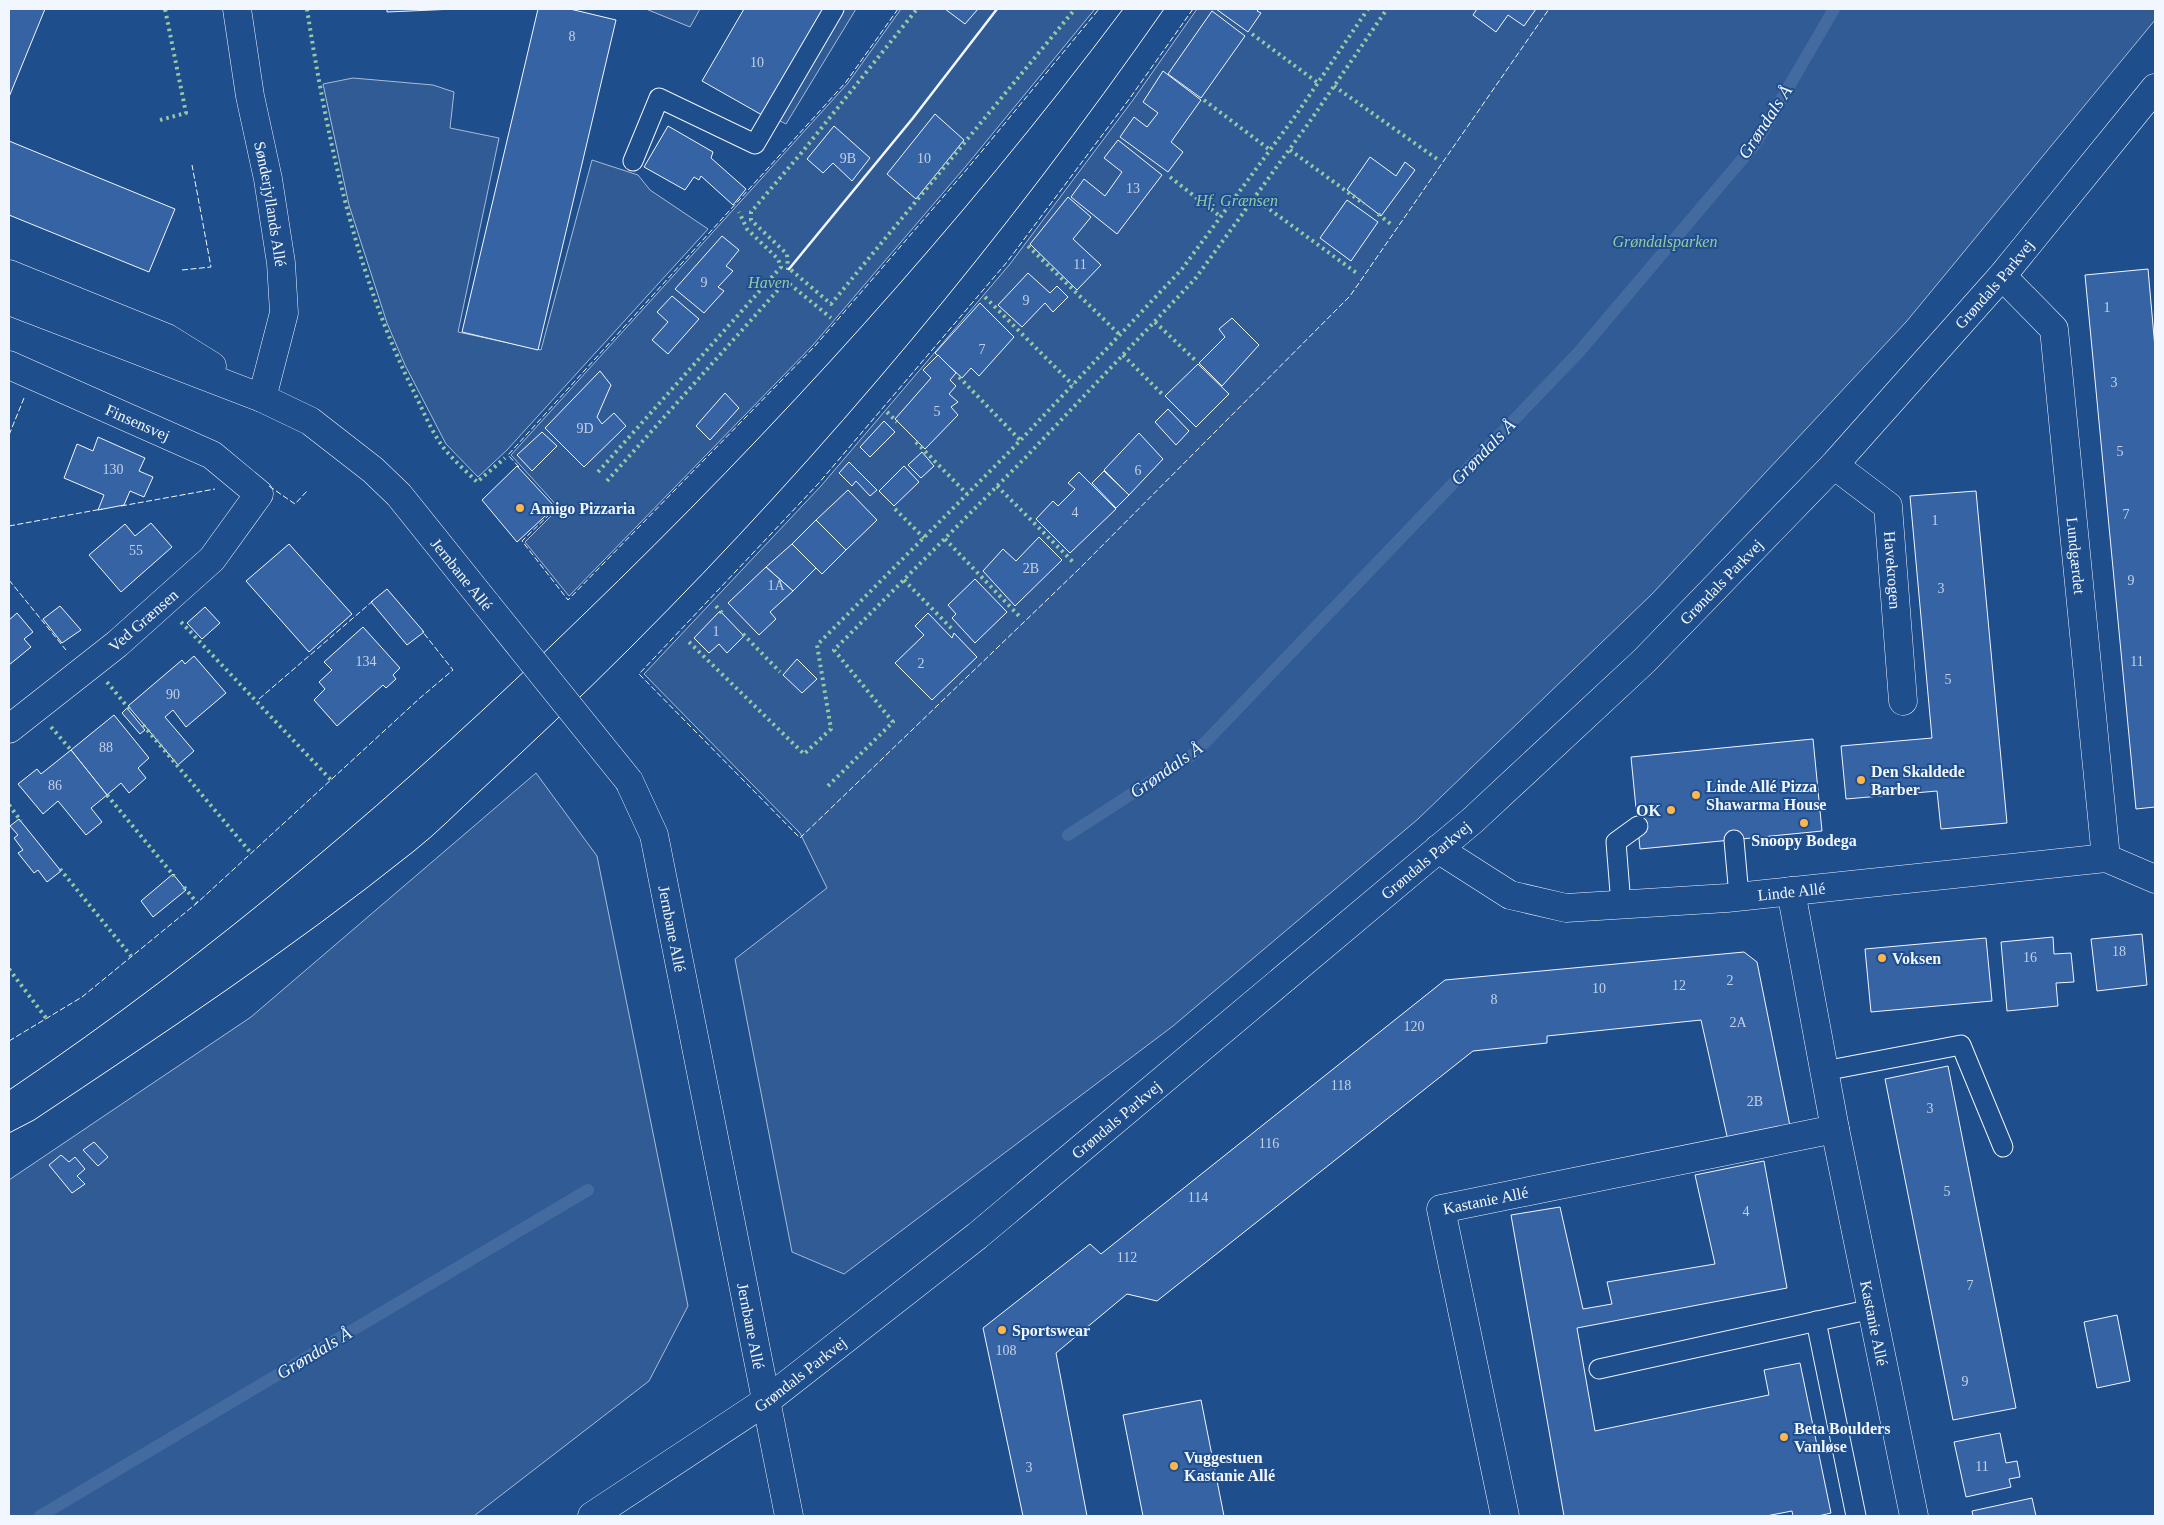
<svg xmlns="http://www.w3.org/2000/svg" width="2164" height="1525" viewBox="0 0 2164 1525" font-family="Georgia,serif">
<style>
.built{fill:#305b95;stroke:#a8bbd7}
.lines{fill:none;stroke-linecap:round;stroke-linejoin:round}
.stream{stroke:#446ba0;stroke-width:12}
.building{fill:#3563a3;stroke:#f2f6ff}
.lane-casing{stroke:#f2f6ff;stroke-width:21}
.street-casing{stroke:#f2f6ff;stroke-width:29}
.secondary-casing{stroke:#f2f6ff;stroke-width:29}
.primary-casing{stroke:#f2f6ff;stroke-width:29}
.lane{stroke:#1f4e8c;stroke-width:19}
.street{stroke:#1f4e8c;stroke-width:28}
.secondary{stroke:#1f4e8c;stroke-width:28}
.primary{stroke:#1f4e8c;stroke-width:28}
.tram{stroke:#f2f6ff;stroke-width:1}
.secondary-bridge-casing{stroke:#f2f6ff;stroke-width:29;stroke-linecap:butt}
.secondary-bridge{stroke:#1f4e8c;stroke-width:28}
.hedge{stroke:#97c8a6;stroke-width:4;stroke-dasharray:2.5 4;stroke-linecap:butt}
.fence{stroke:#f2f6ff;stroke-width:1;stroke-dasharray:6 2.5;stroke-linecap:butt}
.wall{stroke:#f2f6ff;stroke-width:2.5}
.poi-dot{fill:#ffb74d;stroke:#1f4e8c;stroke-width:2}
.labels{text-anchor:middle;stroke-width:4;stroke-linejoin:round;paint-order:stroke}
.number-label{font-size:14px;fill:#c3d1e8}
.park-label{font-size:16px;font-style:italic;fill:#97c8a6;stroke:#1f4e8c}
.street-label{font-size:16px;fill:#f2f6ff;stroke:#1f4e8c}
.poi-label{font-size:16px;font-weight:bold;fill:#f2f6ff;stroke:#1f4e8c;text-anchor:start}
.water-label{font-size:18px;font-style:italic;fill:#f2f6ff;stroke:#1f4e8c}
</style>
<rect width="100%" height="100%" fill="#1f4e8c"/>
<!-- built -->
<g class="built">
<polygon points="646,9 700,9 690,27"/>
<polygon points="830,9 856,9 786,124 769,115"/>
<polygon points="901,9 1095,9 966,166 813,345 569,596 525,542 559,508 511,455 848,83"/>
<polygon points="1197,9 2155,9 2155,20 1906,322 1652,594 1418,819 1173,1026 844,1274 792,1252 735,959 827,888 800,833 644,674 821,486 1010,264 1133,100"/>
<polygon points="353,78 433,85 454,92 450,128 499,138 458,332 541,350 592,160 638,175 650,190 708,229 507,450 478,477 446,444 405,365 387,323 349,205 323,84"/>
<polygon points="536,773 597,856 688,1306 649,1381 474,1516 9,1516 9,1180 251,1017"/>
</g>
<g class="lines">
<!-- stream -->
<g class="stream">
<polyline points="1068,835 1195,753 1579,352 1756,143 1834,9"/>
<polyline points="40,1516 588,1190"/>
</g>
</g>
<!-- building -->
<g class="building">
<polygon points="9,9 45,9 9,97"/>
<polygon points="387,9 455,9 387,12"/>
<polygon points="538,9 570,9 616,20 538,350 462,332"/>
<polygon points="744,9 823,9 762,115 702,81"/>
<polygon points="945,9 978,9 965,24"/>
<polygon points="1216,9 1259,9 1257,11 1261,13 1248,32"/>
<polygon points="1477,9 1536,9 1524,26 1508,15 1496,32 1473,15"/>
<polygon points="1212,11 1245,36 1201,98 1168,74"/>
<polygon points="1163,71 1201,100 1171,142 1183,152 1168,172 1120,137 1134,117 1147,127 1158,113 1143,102"/>
<polygon points="935,114 964,140 916,199 887,174"/>
<polygon points="668,126 713,152 711,158 746,189 733,205 701,176 699,180 694,177 685,190 644,167"/>
<polygon points="834,126 870,158 852,181 833,163 823,173 807,159"/>
<polygon points="1118,140 1162,175 1117,234 1071,197 1084,179 1105,196 1122,172 1104,158"/>
<polygon points="9,141 175,209 149,272 9,215"/>
<polygon points="1370,157 1396,176 1405,162 1415,170 1381,216 1347,190"/>
<polygon points="1068,197 1091,217 1073,239 1101,265 1077,290 1030,244"/>
<polygon points="1347,200 1378,222 1351,261 1320,238"/>
<polygon points="722,236 739,250 726,266 733,271 718,287 724,291 704,313 675,289"/>
<polygon points="2148,269 2155,348 2155,807 2136,809 2085,275"/>
<polygon points="1028,273 1050,293 1057,286 1068,297 1053,312 1045,303 1022,327 998,305"/>
<polygon points="672,296 699,319 668,354 652,340 668,322 657,312"/>
<polygon points="980,303 1014,337 979,376 971,368 962,378 935,353"/>
<polygon points="1232,318 1259,345 1222,386 1199,363 1225,337 1219,329"/>
<polygon points="938,355 956,373 950,380 956,386 949,394 958,402 951,407 958,415 925,449 895,419 931,378 923,370"/>
<polygon points="1198,364 1229,394 1196,427 1165,396"/>
<polygon points="600,371 611,385 597,417 602,424 614,413 626,426 584,467 545,428"/>
<polygon points="725,393 739,408 710,440 696,426"/>
<polygon points="1168,409 1189,431 1176,445 1155,422"/>
<polygon points="884,421 895,432 870,457 860,447"/>
<polygon points="542,432 557,446 532,471 517,455"/>
<polygon points="1139,433 1163,459 1129,495 1104,470"/>
<polygon points="98,437 145,458 139,471 153,477 144,497 130,491 124,505 98,510 104,495 64,478 77,444 93,451"/>
<polygon points="922,452 934,466 921,478 908,465"/>
<polygon points="849,462 877,490 870,496 856,481 852,486 839,473"/>
<polygon points="517,466 555,507 517,542 482,500"/>
<polygon points="904,466 919,482 894,506 879,491"/>
<polygon points="1104,471 1129,495 1116,508 1092,483"/>
<polygon points="1079,472 1116,509 1070,553 1036,519 1053,501 1058,506 1075,489 1068,483"/>
<polygon points="848,490 877,520 846,550 816,520"/>
<polygon points="1976,491 2007,823 1941,829 1937,791 1846,799 1841,746 1932,738 1910,496"/>
<polygon points="816,520 846,550 822,574 792,544"/>
<polygon points="151,523 172,547 121,592 89,555 125,524 135,536"/>
<polygon points="1039,537 1062,560 1015,606 983,571 1003,549 1016,561"/>
<polygon points="289,544 352,614 309,652 246,581"/>
<polygon points="792,544 816,568 793,591 766,567"/>
<polygon points="766,567 793,591 770,612 776,619 759,635 728,603"/>
<polygon points="975,579 1007,612 975,643 952,618 956,614 948,605"/>
<polygon points="387,589 424,632 407,645 371,602"/>
<polygon points="60,606 81,630 62,643 43,619"/>
<polygon points="205,607 220,623 202,639 187,623"/>
<polygon points="720,611 744,636 727,653 719,644 709,653 694,638"/>
<polygon points="17,613 33,632 24,639 31,647 9,665 9,620"/>
<polygon points="928,613 952,638 954,633 977,657 932,700 895,663 924,635 915,626"/>
<polygon points="363,627 400,668 393,675 396,679 386,688 383,685 337,726 314,700 325,689 319,682 332,670 324,662"/>
<polygon points="194,656 226,693 186,727 173,710 165,717 194,751 178,765 128,706 182,660 185,664"/>
<polygon points="797,659 817,679 802,693 783,675"/>
<polygon points="127,708 145,730 140,734 122,713"/>
<polygon points="114,715 149,758 138,768 146,778 129,793 121,783 107,795 71,750"/>
<polygon points="1813,739 1822,831 1640,849 1631,757"/>
<polygon points="71,750 107,795 91,808 102,822 86,835 58,801 43,814 18,784 37,769 41,774"/>
<polygon points="19,819 61,871 47,882 38,870 34,873 18,853 23,850 14,838 18,835 10,826"/>
<polygon points="173,874 186,890 153,917 141,901"/>
<polygon points="2142,934 2147,985 2097,991 2091,939"/>
<polygon points="2053,937 2054,954 2071,953 2074,982 2056,983 2058,1006 2007,1011 2001,942"/>
<polygon points="1986,938 1992,1001 1871,1012 1865,949"/>
<polygon points="1744,952 1757,962 1791,1131 1729,1145 1701,1020 1547,1036 1547,1043 1473,1051 1157,1301 1127,1294 1056,1353 1087,1516 1023,1516 983,1328 1090,1244 1101,1254 1445,980"/>
<polygon points="1948,1066 2016,1408 1953,1420 1885,1079"/>
<polygon points="94,1142 108,1157 98,1166 83,1150"/>
<polygon points="61,1155 69,1162 75,1157 85,1169 77,1176 85,1184 72,1193 49,1165"/>
<polygon points="1764,1161 1787,1288 1577,1328 1595,1431 1769,1395 1764,1370 1800,1363 1831,1513 1818,1516 1793,1516 1792,1511 1766,1516 1564,1516 1511,1215 1560,1207 1583,1309 1612,1304 1607,1282 1715,1264 1695,1175"/>
<polygon points="2117,1315 2130,1381 2097,1388 2084,1322"/>
<polygon points="1201,1400 1224,1516 1143,1516 1123,1415"/>
<polygon points="2000,1433 2006,1463 2017,1461 2020,1477 2009,1479 2011,1487 1966,1497 1954,1442"/>
<polygon points="2032,1498 2036,1516 1973,1516 1972,1511"/>
</g>
<g class="lines">
<!-- lane casing -->
<g class="lane-casing">
<g id="lane">
<polyline points="633,161 659,98 755,144 834,9"/>
<polyline points="1734,840 1739,896"/>
<polyline points="1621,905 1616,842 1638,826"/>
<polyline points="1824,1071 1961,1045 2003,1147"/>
<polyline points="1816,1321 1856,1516"/>
<polyline points="1599,1369 1872,1309"/>
</g>
</g>
<!-- street casing -->
<g class="street-casing">
<g id="street">
<path id="s1" d="M2002,276L2054,329L2106,858"/>
<path id="s2" d="M9,365L212,455L259,494L212,559L117,644L9,729"/>
<path id="s3" d="M1834,465L1888,506L1903,701"/>
<path id="s4" d="M1438,849L1510,895L1566,908L1727,898L2106,858L2155,879"/>
<path id="s5" d="M1791,891L1835,1129L1914,1516"/>
<path id="s6" d="M1505,1516L1441,1209L1835,1129"/>
</g>
</g>
<!-- secondary casing -->
<g class="secondary-casing">
<g id="secondary">
<path id="s7" d="M237,9L250,96L268,179L281,263L284,313L262,398"/>
<polyline points="9,274 167,338 212,366"/>
<polyline points="9,301 262,398 310,421 373,470 399,495 488,606"/>
<path id="s8" d="M629,781L654,835L789,1516"/>
</g>
</g>
<!-- primary casing -->
<g class="primary-casing">
<g id="primary">
<path id="s9" d="M592,1516L766,1401L977,1236L1473,820L1644,661L1834,465L2002,276L2155,88"/>
</g>
</g>
<!-- lane -->
<use href="#lane" class="lane"/>
<!-- street -->
<use href="#street" class="street"/>
<!-- secondary -->
<use href="#secondary" class="secondary"/>
<!-- primary -->
<use href="#primary" class="primary"/>
<!-- tram -->
<g class="tram">
<path d="M9,1090C215,951 404,789 582,616C777,428 960,226 1123,9"/>
<path d="M9,1133L34,1120C163,1034 293,948 414,851C437,833 458,811 479,792C530,745 581,697 630,648C827,451 1005,237 1164,9"/>
</g>
<!-- secondary-bridge casing -->
<g class="secondary-bridge-casing">
<polyline id="secondary-bridge" points="488,606 629,781"/>
</g>
<!-- secondary-bridge -->
<use href="#secondary-bridge" class="secondary-bridge"/>
<!-- hedge -->
<g class="hedge">
<path d="M307,9C327,138 355,272 413,390C422,408 431,431 443,447C453,460 466,471 477,482L505,458"/>
<polyline points="1252,34 1318,83"/>
<polyline points="1334,86 1437,159"/>
<polyline points="1204,100 1270,150"/>
<polyline points="160,120 186,113 165,9"/>
<polyline points="1290,150 1364,204"/>
<polyline points="1170,177 1221,217"/>
<polyline points="1254,198 1358,274"/>
<polyline points="1378,214 1392,225"/>
<polyline points="1028,246 1120,335"/>
<polyline points="788,270 787,254 751,220 751,212 803,151 917,9"/>
<polyline points="791,270 831,304 1075,9"/>
<polyline points="985,297 1073,385"/>
<polyline points="1155,322 1195,360"/>
<polyline points="1123,355 1163,395"/>
<polyline points="959,377 1020,440"/>
<polyline points="887,412 897,422"/>
<polyline points="916,442 967,494"/>
<polyline points="598,472 781,267 778,259 747,229 739,212"/>
<polyline points="607,481 786,281 831,318"/>
<polyline points="997,486 1075,564"/>
<polyline points="895,509 924,538"/>
<polyline points="945,539 1021,618"/>
<polyline points="904,580 952,629"/>
<polyline points="716,606 722,613"/>
<polyline points="181,622 331,780"/>
<polyline points="743,634 780,672"/>
<polyline points="689,642 804,754 831,729 817,645 1014,447 1182,269 1296,115 1368,9"/>
<polyline points="107,682 130,710"/>
<polyline points="143,725 251,853"/>
<polyline points="51,727 71,750"/>
<polyline points="828,786 893,722 834,650 1026,457 1195,279 1308,124 1387,9"/>
<polyline points="107,795 174,876"/>
<polyline points="9,805 21,821"/>
<polyline points="60,869 131,956"/>
<polyline points="184,887 197,903"/>
<polyline points="9,969 46,1018"/>
</g>
<!-- fence -->
<g class="fence">
<polyline points="1193,9 1130,98 1007,262 818,484 639,674 800,838 1079,569 1350,296 1549,9"/>
<polyline points="182,270 211,267 192,165"/>
<polyline points="9,435 24,398"/>
<polyline points="519,467 508,455 846,82 898,9"/>
<polyline points="269,486 295,504 307,491"/>
<polyline points="121,506 215,489"/>
<polyline points="556,508 522,541 568,600 815,346 968,168 1099,9"/>
<polyline points="9,526 102,509"/>
<polyline points="9,580 66,650"/>
<polyline points="259,699 374,600"/>
<polyline points="9,1041 82,997 197,903 420,698 453,670 422,631"/>
</g>
<!-- wall -->
<polyline class="wall" points="789,269 913,118 997,9"/>
</g>
<!-- markers -->
<g class="poi-dot">
<circle cx="520" cy="508" r="5"/>
<circle cx="1861" cy="780" r="5"/>
<circle cx="1696" cy="795" r="5"/>
<circle cx="1671" cy="810" r="5"/>
<circle cx="1804" cy="823" r="5"/>
<circle cx="1882" cy="958" r="5"/>
<circle cx="1002" cy="1330" r="5"/>
<circle cx="1784" cy="1437" r="5"/>
<circle cx="1174" cy="1466" r="5"/>
</g>
<g class="labels">
<!-- number labels -->
<g class="number-label">
<text x="572" y="41">8</text>
<text x="757" y="67">10</text>
<text x="848" y="163">9B</text>
<text x="924" y="163">10</text>
<text x="1133" y="193">13</text>
<text x="1080" y="269">11</text>
<text x="704" y="287">9</text>
<text x="1026" y="305">9</text>
<text x="2107" y="312">1</text>
<text x="982" y="354">7</text>
<text x="2114" y="387">3</text>
<text x="937" y="416">5</text>
<text x="585" y="433">9D</text>
<text x="2120" y="456">5</text>
<text x="113" y="474">130</text>
<text x="1138" y="475">6</text>
<text x="1075" y="517">4</text>
<text x="2126" y="519">7</text>
<text x="1935" y="525">1</text>
<text x="136" y="555">55</text>
<text x="1031" y="573">2B</text>
<text x="2131" y="585">9</text>
<text x="776" y="590">1A</text>
<text x="1941" y="593">3</text>
<text x="716" y="636">1</text>
<text x="366" y="666">134</text>
<text x="2137" y="666">11</text>
<text x="921" y="668">2</text>
<text x="1948" y="684">5</text>
<text x="173" y="699">90</text>
<text x="106" y="752">88</text>
<text x="55" y="790">86</text>
<text x="2119" y="956">18</text>
<text x="2030" y="962">16</text>
<text x="1730" y="985">2</text>
<text x="1679" y="990">12</text>
<text x="1599" y="993">10</text>
<text x="1494" y="1004">8</text>
<text x="1738" y="1027">2A</text>
<text x="1414" y="1031">120</text>
<text x="1341" y="1090">118</text>
<text x="1755" y="1106">2B</text>
<text x="1930" y="1113">3</text>
<text x="1269" y="1148">116</text>
<text x="1947" y="1196">5</text>
<text x="1198" y="1202">114</text>
<text x="1746" y="1216">4</text>
<text x="1127" y="1262">112</text>
<text x="1970" y="1290">7</text>
<text x="1006" y="1355">108</text>
<text x="1965" y="1386">9</text>
<text x="1982" y="1471">11</text>
<text x="1029" y="1472">3</text>
</g>
<!-- park labels -->
<g class="park-label">
<text x="1237" y="206">Hf. Grænsen</text>
<text x="1665" y="247">Grøndalsparken</text>
<text x="769" y="288">Haven</text>
</g>
<!-- street labels -->
<g class="street-label">
<text dy="6" stroke="none"><textPath href="#s7" startOffset="198">Sønderjyllands Allé</textPath></text>
<text dy="6" stroke="none"><textPath href="#s9" startOffset="1872">Grøndals Parkvej</textPath></text>
<text dy="6" stroke="none"><textPath href="#s2" startOffset="141">Finsensvej</textPath></text>
<text dy="6" stroke="none"><textPath href="#s1" startOffset="302">Lundgærdet</textPath></text>
<text dy="6" stroke="none"><textPath href="#s3" startOffset="132">Havekrogen</textPath></text>
<text transform="translate(462 574) rotate(51)" y="6">Jernbane Allé</text>
<text dy="6" stroke="none"><textPath href="#s9" startOffset="1468">Grøndals Parkvej</textPath></text>
<text transform="translate(143 620) rotate(-41)" y="6">Ved Grænsen</text>
<text dy="6" stroke="none"><textPath href="#s9" startOffset="1062">Grøndals Parkvej</textPath></text>
<text dy="6" stroke="none"><textPath href="#s4" startOffset="369">Linde Allé</textPath></text>
<text dy="6" stroke="none"><textPath href="#s8" startOffset="155">Jernbane Allé</textPath></text>
<text dy="6" stroke="none"><textPath href="#s9" startOffset="658">Grøndals Parkvej</textPath></text>
<text dy="6" stroke="none"><textPath href="#s6" startOffset="359">Kastanie Allé</textPath></text>
<text dy="6" stroke="none"><textPath href="#s5" startOffset="440">Kastanie Allé</textPath></text>
<text dy="6" stroke="none"><textPath href="#s8" startOffset="560">Jernbane Allé</textPath></text>
<text dy="6" stroke="none"><textPath href="#s9" startOffset="252">Grøndals Parkvej</textPath></text>
</g>
<!-- poi labels -->
<g class="poi-label">
<text x="530" y="514">Amigo Pizzaria</text>
<text x="1871" y="777">Den Skaldede<tspan x="1871" dy="18">Barber</tspan></text>
<text x="1706" y="792">Linde Allé Pizza<tspan x="1706" dy="18">Shawarma House</tspan></text>
<text x="1661" y="816" text-anchor="end">OK</text>
<text x="1804" y="846" text-anchor="middle">Snoopy Bodega</text>
<text x="1892" y="964">Voksen</text>
<text x="1012" y="1336">Sportswear</text>
<text x="1794" y="1434">Beta Boulders<tspan x="1794" dy="18">Vanløse</tspan></text>
<text x="1184" y="1463">Vuggestuen<tspan x="1184" dy="18">Kastanie Allé</tspan></text>
</g>
<!-- water labels -->
<g class="water-label">
<text transform="translate(1765 122) rotate(-57)" y="6">Grøndals Å</text>
<text transform="translate(1483 452) rotate(-46)" y="6">Grøndals Å</text>
<text transform="translate(1166 770) rotate(-35)" y="6">Grøndals Å</text>
<text transform="translate(314 1353) rotate(-31)" y="6">Grøndals Å</text>
</g>
</g>
<!-- border -->
<rect width="2164" height="1525" fill="none" stroke="#f2f6ff" stroke-width="20"/>
</svg>
